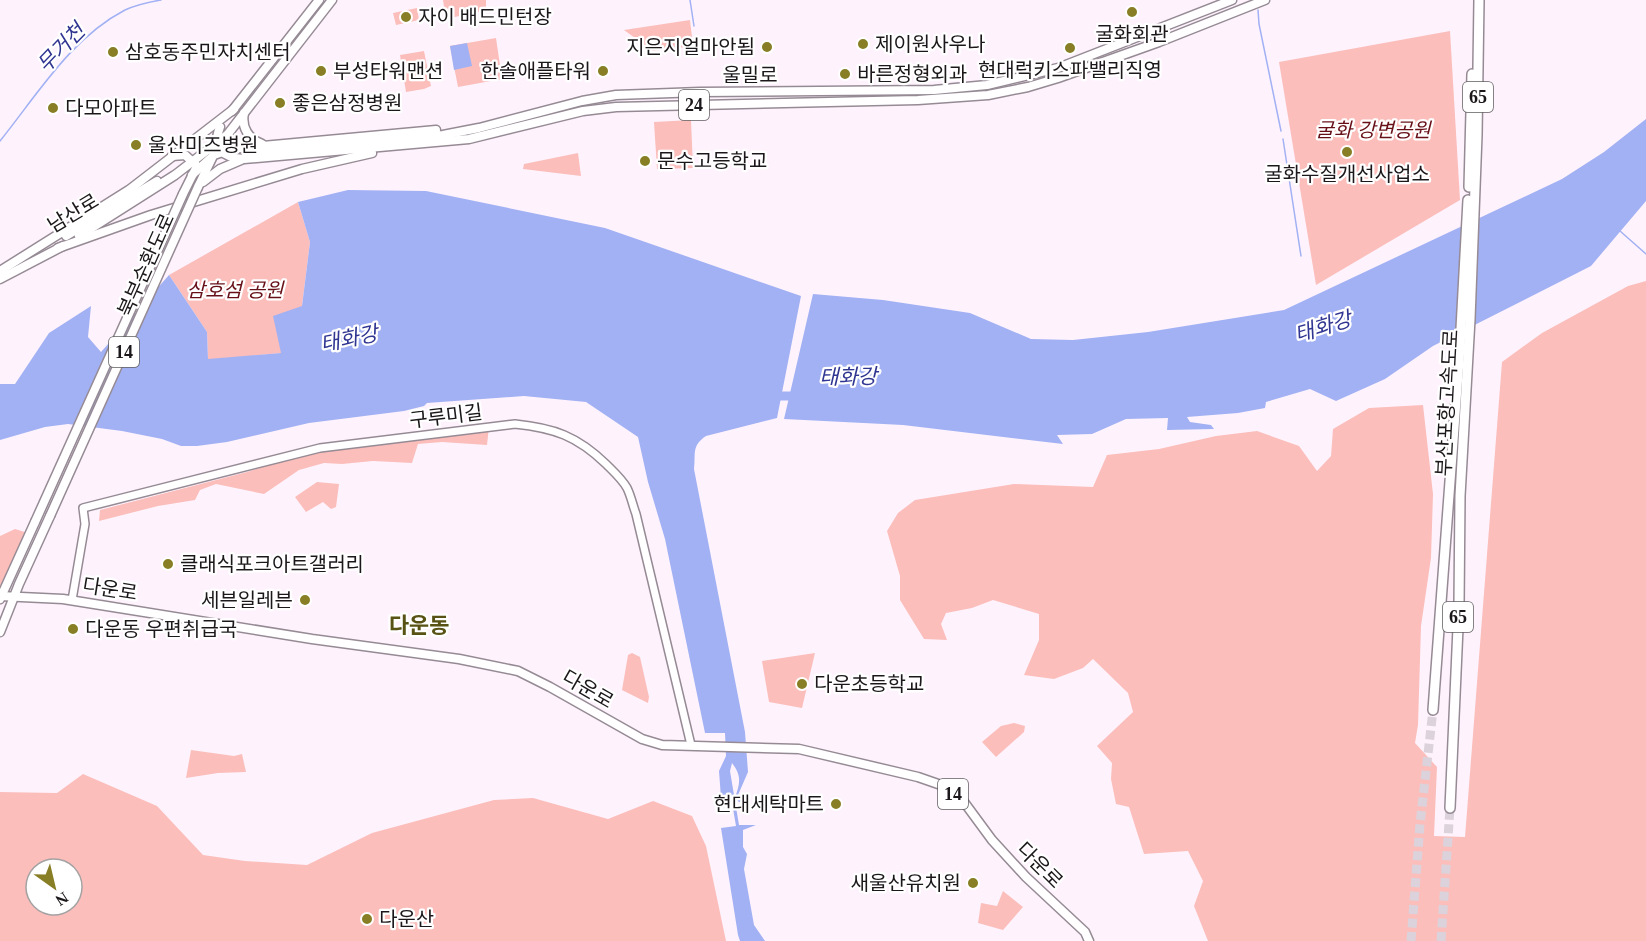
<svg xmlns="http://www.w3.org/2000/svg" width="1646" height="941" viewBox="0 0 1646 941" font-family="'Times New Roman','Noto Sans KR',serif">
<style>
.green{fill:#fbbebb;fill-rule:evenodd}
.water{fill:#a2b1f3}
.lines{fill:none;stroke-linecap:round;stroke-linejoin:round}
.stream{stroke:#a2b1f3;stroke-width:1.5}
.river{stroke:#a2b1f3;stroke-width:9}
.major-tunnel{stroke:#dcd2db;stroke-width:8;stroke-dasharray:8 4;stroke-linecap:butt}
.highway-tunnel{stroke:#dcd2db;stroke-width:9;stroke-dasharray:9 4.5;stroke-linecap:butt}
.minor-casing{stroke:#968b95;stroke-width:10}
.major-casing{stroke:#968b95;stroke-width:11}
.highway-casing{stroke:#968b95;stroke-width:12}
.minor{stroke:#fff;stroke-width:7}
.major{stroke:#fff;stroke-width:8}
.highway{stroke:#fff;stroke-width:9}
.major-bridge-casing{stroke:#968b95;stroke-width:11;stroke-linecap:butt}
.major-bridge{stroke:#fff;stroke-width:8}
.poi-dot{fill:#877e25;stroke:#fff;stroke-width:2}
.labels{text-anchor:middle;stroke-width:4.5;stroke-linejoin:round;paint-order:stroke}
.shield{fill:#fff;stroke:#5f5d5f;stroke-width:1.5}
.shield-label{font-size:18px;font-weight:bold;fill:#1b171a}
.poi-label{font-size:20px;fill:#1b171a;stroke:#fff;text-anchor:start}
.street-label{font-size:20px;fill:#1b171a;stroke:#fff}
.park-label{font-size:20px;font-style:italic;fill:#671018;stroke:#fff}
.water-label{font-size:21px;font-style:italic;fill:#2f3591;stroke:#fff}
.quarter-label{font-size:22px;font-weight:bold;fill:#585214;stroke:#fff}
</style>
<rect width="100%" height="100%" fill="#fef3fd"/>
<!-- green -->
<g class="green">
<polygon points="443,0 486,0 486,10 446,19"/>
<polygon points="417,8 419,20 396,25 393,13"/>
<polygon points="690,20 693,46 653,51 624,30"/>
<polygon points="1450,31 1460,200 1316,285 1279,62"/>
<polygon points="496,38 502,79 458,87 450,46"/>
<polygon points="424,51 431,86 424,89 406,92 400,55"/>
<polygon points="691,120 693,168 657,169 654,122"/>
<polygon points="578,153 581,176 523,169 524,164"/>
<polygon points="298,202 310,242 302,306 281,353 208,360 207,332 169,275"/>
<polygon points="1646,281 1646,941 1208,941 1194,906 1203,881 1188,851 1144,854 1129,807 1116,804 1111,779 1112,763 1097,746 1133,712 1128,693 1093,659 1083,668 1054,679 1024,675 1039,640 1039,614 993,600 972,608 946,613 941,624 947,640 924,639 900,600 900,576 887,531 898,513 915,500 1014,484 1093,487 1107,455 1159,449 1216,436 1257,431 1299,446 1317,471 1331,456 1333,429 1369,408 1423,405 1433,494 1431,558 1421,626 1418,725 1415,743 1437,767 1434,836 1465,837 1502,362 1542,333 1628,286"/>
<polygon points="489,427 487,445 442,442 418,444 412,463 373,461 342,464 324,463 299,470 264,494 216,484 200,490 195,500 158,506 99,521 100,510 247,472 328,447"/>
<polygon points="317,482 339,484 336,507 331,509 323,502 306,512 295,497"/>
<polygon points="15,529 28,533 9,572 0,586 0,536"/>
<polygon points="632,653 640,657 649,697 648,703 622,690 628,655"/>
<polygon points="815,653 802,708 769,702 762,661"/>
<polygon points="1014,723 1025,726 1024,732 996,757 982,742 1001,726"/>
<polygon points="191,750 234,756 242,754 246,772 218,773 186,778"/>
<path d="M83,774L157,806L203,855L245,861L307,865L372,833L494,800L533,798L608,819L653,801L692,816L706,846L726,941H0V792L57,793ZM36,869H72V905H36Z"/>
<polygon points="1003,891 1023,907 1003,930 978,923 981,903 997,906"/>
</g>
<!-- water -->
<g class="water">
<polygon points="467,43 472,66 454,70 450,46"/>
<polygon points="1646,119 1646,201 1591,266 1433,346 1385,379 1336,401 1310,389 1266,402 1265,408 1238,413 1187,417 1190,422 1211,425 1214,429 1167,430 1168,418 1126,419 1092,434 1057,435 1063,444 903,425 784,419 813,294 883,300 970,313 1031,339 1073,340 1148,332 1284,310 1562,179 1604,152"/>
<path d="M348,190L426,191L605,228L801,296L777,418L706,436C691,446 696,454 694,469L745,732L748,772L738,795L742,796L744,801L739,802L735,798C740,783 742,776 732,763L730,771L739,825H756L743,830V847L747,854L744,869L754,925L765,941H740L738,935L721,828L736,826L731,797L721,798L719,771L726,756L725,733H705L665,539L648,482L638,437L586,402L524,396L427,403L424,406L404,411L309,423L227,442L197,446H181L162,439L122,431L68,424L45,427L0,440V384H15L49,333L91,306L88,337L101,352L169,275L207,332L208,359L281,353L273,316L302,306L310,242L298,202Z"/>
</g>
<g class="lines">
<!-- stream -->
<g class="stream">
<polyline points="690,0 694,26"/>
<polyline points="1258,10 1259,24 1281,131"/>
<polyline points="1283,139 1301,256"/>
<path d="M0,141C37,95 71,38 125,10C136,5 149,2 161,0"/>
<polyline points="1620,231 1646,254"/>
</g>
<!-- river -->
<polyline class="river" points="769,396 800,396"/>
<!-- major-tunnel -->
<polyline class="major-tunnel" points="229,155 258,152"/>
<!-- highway-tunnel -->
<g class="highway-tunnel">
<polyline points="1411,941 1420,824 1433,710"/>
<polyline points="1441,941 1450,808"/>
</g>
<!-- minor casing -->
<g class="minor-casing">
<path id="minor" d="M72,600L85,524L83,508L320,448L515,424C554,428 577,436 606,464C613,471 622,479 627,488C631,496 633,506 636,514L691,745"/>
</g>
<!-- major casing -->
<g class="major-casing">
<g id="major">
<polyline points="232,111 319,0"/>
<path d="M244,113C241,128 249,139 262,144"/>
<path d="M220,127C211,149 224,158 244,159L469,139L583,111L616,107L918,100L988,95L1028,87L1058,78L1159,42L1265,0"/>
<polyline points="224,139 332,0"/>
<polyline points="258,152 443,135 479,128 582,101 616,95 700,92 934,90 987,85 1058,68 1232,0"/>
<polyline points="172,156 185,155 197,166"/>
<polyline points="192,175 214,155 231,149 436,130"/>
<polyline points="203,182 220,169 241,160"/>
<polyline points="198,187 212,158"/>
<polyline points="183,194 195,170"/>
<polyline points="66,236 157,181"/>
<polyline points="79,236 175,175 227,135"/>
<polyline points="58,248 151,215 302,169 372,153"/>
<polyline points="0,271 129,190 234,109"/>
<polyline points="0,279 63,246"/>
<polyline points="0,596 63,599 312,639 459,659 518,671 550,687 642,739 662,745 799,749 918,777 941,785 964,802 992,840 1026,877 1085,932 1089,941"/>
<polyline points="0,599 35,522"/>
<polyline points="0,632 19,584 50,516"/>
</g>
</g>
<!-- highway casing -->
<g class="highway-casing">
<g id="highway">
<polyline points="1469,187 1472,74"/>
<polyline points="1433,710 1460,347 1468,200"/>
<polyline points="1450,808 1459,605 1460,496 1470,319 1477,135 1479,0"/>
</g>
</g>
<!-- minor -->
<use href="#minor" class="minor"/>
<!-- major -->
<use href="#major" class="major"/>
<!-- highway -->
<use href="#highway" class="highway"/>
<!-- major-bridge casing -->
<g class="major-bridge-casing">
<g id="major-bridge">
<polyline points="50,516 198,187"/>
<polyline points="35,522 183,194"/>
</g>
</g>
<!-- major-bridge -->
<use href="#major-bridge" class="major-bridge"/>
</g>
<!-- markers -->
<g class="poi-dot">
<circle cx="1132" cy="12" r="6"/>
<circle cx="406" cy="17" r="6"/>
<circle cx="863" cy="44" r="6"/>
<circle cx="767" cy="47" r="6"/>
<circle cx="1070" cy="48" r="6"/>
<circle cx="113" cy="52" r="6"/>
<circle cx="321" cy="71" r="6"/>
<circle cx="603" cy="71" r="6"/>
<circle cx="845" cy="74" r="6"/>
<circle cx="280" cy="103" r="6"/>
<circle cx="53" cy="108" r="6"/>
<circle cx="136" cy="145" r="6"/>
<circle cx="1347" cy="152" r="6"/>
<circle cx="645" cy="161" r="6"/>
<circle cx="168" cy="564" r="6"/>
<circle cx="305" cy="600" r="6"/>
<circle cx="73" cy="629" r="6"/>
<circle cx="802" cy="684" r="6"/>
<circle cx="836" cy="804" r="6"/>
<circle cx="973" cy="883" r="6"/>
<circle cx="367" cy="919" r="6"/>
</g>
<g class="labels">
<!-- shield labels -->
<g class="shield">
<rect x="1463" y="82" width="30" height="30" rx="4.5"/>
<rect x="679" y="90" width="30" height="30" rx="4.5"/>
<rect x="109" y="337" width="30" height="30" rx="4.5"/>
<rect x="1443" y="602" width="30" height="30" rx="4.5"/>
<rect x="938" y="779" width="30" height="30" rx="4.5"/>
</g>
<g class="shield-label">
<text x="1478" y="103">65</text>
<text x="694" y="111">24</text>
<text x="124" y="358">14</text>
<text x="1458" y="623">65</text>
<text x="953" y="800">14</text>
</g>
<!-- poi labels -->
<g class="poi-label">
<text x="418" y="24">자이 배드민턴장</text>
<text x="1132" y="41" text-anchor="middle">굴화회관</text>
<text x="875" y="51">제이원사우나</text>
<text x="755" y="54" text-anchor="end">지은지얼마안됨</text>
<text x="125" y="59">삼호동주민자치센터</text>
<text x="1070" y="77" text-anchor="middle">현대럭키스파밸리직영</text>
<text x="333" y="78">부성타워맨션</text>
<text x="591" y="78" text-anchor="end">한솔애플타워</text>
<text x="857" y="81">바른정형외과</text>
<text x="292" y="110">좋은삼정병원</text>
<text x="65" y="115">다모아파트</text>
<text x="148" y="152">울산미즈병원</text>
<text x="657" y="168">문수고등학교</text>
<text x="1347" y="181" text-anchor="middle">굴화수질개선사업소</text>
<text x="180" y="571">클래식포크아트갤러리</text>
<text x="293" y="607" text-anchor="end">세븐일레븐</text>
<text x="85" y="636">다운동 우편취급국</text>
<text x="814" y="691">다운초등학교</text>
<text x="824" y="811" text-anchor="end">현대세탁마트</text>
<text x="961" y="890" text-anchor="end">새울산유치원</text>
<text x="379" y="926">다운산</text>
</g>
<!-- street labels -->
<g class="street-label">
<text x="750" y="82">울밀로</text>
<text transform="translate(73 213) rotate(-31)" y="7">남산로</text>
<text transform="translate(146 265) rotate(-66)" y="7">북부순환도로</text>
<text transform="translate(1447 403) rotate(-87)" y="7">부산포항고속도로</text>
<text transform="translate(446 416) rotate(-7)" y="7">구루미길</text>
<text transform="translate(110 589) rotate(9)" y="7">다운로</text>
<text transform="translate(588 689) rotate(30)" y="7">다운로</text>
<text transform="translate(1040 865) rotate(45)" y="7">다운로</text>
</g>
<!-- park labels -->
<g class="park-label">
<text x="1373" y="137">굴화 강변공원</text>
<text x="235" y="297">삼호섬 공원</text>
</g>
<!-- water labels -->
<g class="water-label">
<text transform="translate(61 48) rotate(-46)" y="7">무거천</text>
<text transform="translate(1323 327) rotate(-17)" y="7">태화강</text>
<text transform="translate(349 339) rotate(-12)" y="7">태화강</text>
<text transform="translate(848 377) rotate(-1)" y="7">태화강</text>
</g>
<!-- quarter labels -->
<g class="quarter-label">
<text x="419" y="633">다운동</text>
</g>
</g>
<!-- north arrow -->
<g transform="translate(54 887) rotate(146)"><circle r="28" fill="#ffffff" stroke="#a4a2a3" stroke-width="1.5"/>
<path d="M0-4.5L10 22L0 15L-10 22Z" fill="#877e25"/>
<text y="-9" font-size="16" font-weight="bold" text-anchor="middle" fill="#1b171a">N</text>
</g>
</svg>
